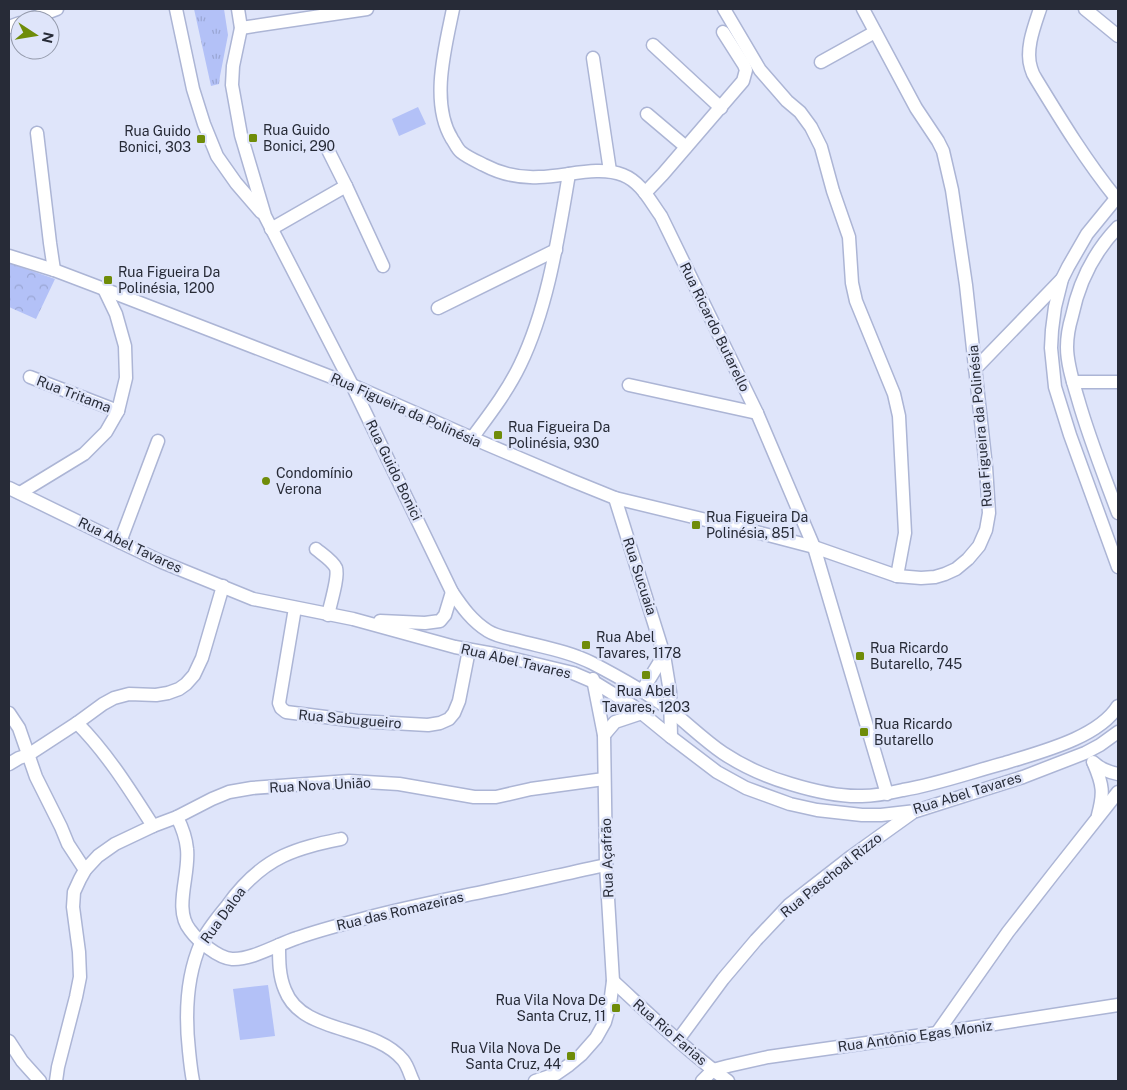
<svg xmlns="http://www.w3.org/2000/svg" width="1127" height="1090" viewBox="0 0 1127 1090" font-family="'Public Sans',sans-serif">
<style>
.forest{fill:url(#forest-crowns)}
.park{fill:url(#park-tufts)}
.pitch{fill:#b3c1f7}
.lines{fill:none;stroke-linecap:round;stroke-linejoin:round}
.minor-casing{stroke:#acb5d5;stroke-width:15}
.minor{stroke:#fff;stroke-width:12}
.poi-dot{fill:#6f8c09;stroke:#dfe5fa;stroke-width:2}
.labels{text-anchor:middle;stroke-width:5;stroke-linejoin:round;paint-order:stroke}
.poi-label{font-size:14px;fill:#272b37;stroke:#dfe5fa;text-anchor:start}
.street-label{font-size:14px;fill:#272b37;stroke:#dfe5fa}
</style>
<defs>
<pattern id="forest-crowns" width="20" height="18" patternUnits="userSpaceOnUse" patternTransform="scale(1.25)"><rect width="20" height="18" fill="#b3c1f7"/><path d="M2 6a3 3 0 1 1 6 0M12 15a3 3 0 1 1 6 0" fill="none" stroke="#9aa6d4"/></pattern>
<pattern id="park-tufts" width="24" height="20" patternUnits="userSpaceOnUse" patternTransform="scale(1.25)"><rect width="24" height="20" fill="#b3c1f7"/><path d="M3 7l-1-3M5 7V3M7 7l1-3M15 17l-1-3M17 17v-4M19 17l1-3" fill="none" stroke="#9aa6d4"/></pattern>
</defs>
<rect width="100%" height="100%" fill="#dfe5fa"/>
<!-- forest -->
<polygon class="forest" points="9,263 55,279 36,319 9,307"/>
<!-- park -->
<polygon class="park" points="194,9 224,9 228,35 220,76 219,84 211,86"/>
<!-- pitch -->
<g class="pitch">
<polygon points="418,107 426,124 399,136 392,119"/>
<polygon points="268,985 275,1036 240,1040 233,989"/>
</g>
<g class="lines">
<!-- minor casing -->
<g class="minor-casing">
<g id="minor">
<polyline points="176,9 193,89 204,124 217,156 236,183 261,212"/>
<path d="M238,9L241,28L233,66L232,85L241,135L265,216L352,385L452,592C462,607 472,621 488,631C496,636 507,638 516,640C542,647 568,651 592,663C619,677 646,692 670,710C688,724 704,740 723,753C744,767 767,777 791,784C814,791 838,797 862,796C876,796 890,793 903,790C938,784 971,772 1005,763C1040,752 1098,738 1118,706"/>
<path d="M453,9C445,48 430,103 452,139C455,143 457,149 461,152C467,157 476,161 484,165C501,174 520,178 539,177C565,177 598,165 623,175C641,182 650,201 661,216L757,413L814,547L887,794"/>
<polyline points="724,9 760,70 787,101 800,112 811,127 821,147 833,191 849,237 852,283 856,301 894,394 899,416 905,533 897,576"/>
<path d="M1040,9C1034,27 1025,50 1031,68C1032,72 1034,76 1036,79C1061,120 1086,161 1116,198L1118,199"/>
<polyline points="1085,9 1118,36"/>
<polyline points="28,20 57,9"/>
<polyline points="9,27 20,23"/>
<polyline points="241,28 367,9"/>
<polyline points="653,45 721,108"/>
<polyline points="593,58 610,171"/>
<polyline points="821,62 875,32"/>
<polyline points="647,114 686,147"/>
<polyline points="37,133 50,243 54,270"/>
<polyline points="328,150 346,186"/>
<polyline points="645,193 663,174 743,81 746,70 744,65 723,32"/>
<polyline points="1118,196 1087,234 1068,267 1062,279 1055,307 1052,330 1051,348 1055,387 1070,435 1118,567"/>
<path d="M1118,227C1094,252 1079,282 1072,316C1069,326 1067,337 1067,347C1067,364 1073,382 1078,399C1089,438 1104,475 1118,513"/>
<polyline points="271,229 346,186 383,266"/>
<polyline points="9,256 54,270 104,289 352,385 472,438 573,481 615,498 768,535 814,547 897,576 921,578 935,577 945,574 956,569 968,559 979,546 986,530 989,513 986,467 966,285 952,190 943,151 938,141 916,108 863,9"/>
<polyline points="438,308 556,250"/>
<polyline points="975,369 1062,279"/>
<polyline points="30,377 118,411"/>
<polyline points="1073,382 1118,382"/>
<polyline points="629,385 757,413"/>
<path d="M472,438C489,415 507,392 520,365C548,307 558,238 569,174"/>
<polyline points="9,488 120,542 162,562 253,599 353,619 455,647 494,654 573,673 594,682 633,706 671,737 717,772 746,788 790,804 817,810 862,815 881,815 916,811 1023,777 1085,753 1100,745 1118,732"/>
<polyline points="20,493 84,454 106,432 118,411 126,378 125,346 116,314 104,289"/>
<polyline points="615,498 664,655 670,692 671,737"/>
<polyline points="120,542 158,441"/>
<path d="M316,549C322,554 333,561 336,568C339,577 330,605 328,615"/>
<polyline points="295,608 279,703 281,708 286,712 357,721 428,725 440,723 449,719 454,713 459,701 469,650"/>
<polyline points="380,621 425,623 440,621 445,615 452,592"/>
<polyline points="642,691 664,655"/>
<polyline points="9,713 19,728 36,777 61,827 68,844 85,870"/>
<path d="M77,723C107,753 130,790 153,826"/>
<polyline points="604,735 615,722 642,713"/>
<path d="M1093,762C1100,769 1108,772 1118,774"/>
<polyline points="9,764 19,758 28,755 77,723 103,704 114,698 129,694 156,695 168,693 179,689 186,684 194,675 202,658 223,586"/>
<path d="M1094,764C1103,785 1104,793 1098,815"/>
<path d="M177,817C182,827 186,838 187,849C190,875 173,909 190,930C198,941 218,958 232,959C252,960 278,944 297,938C319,930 343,924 366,918C407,907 449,899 491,890C530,882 568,873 606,865"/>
<path d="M279,945C279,961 279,976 285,990C302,1035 373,1024 403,1060C408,1066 410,1075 413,1081"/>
<path d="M613,981C650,1015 687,1051 728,1081"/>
<polyline points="937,1033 1008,932 1054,873 1118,792"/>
<polyline points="678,1040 723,979 756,940 789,905 852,856 912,813"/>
<polyline points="9,1041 22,1061 40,1081"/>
<polyline points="56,1081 58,1067 76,997 80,977 79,952 73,907 74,892 80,879 85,870 98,856 115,844 153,826 177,817 212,799 229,792 252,788 349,781 399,784 474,797 496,797 531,789 604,779"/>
<path d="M193,1081C191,1071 190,1061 189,1051C185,1015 186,977 201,943C207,930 218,917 227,906C242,885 260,867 283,856C302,847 322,843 341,839"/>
<polyline points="535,1081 556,1074 569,1065 581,1055 596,1038 605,1022 610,1004 613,981 606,865 604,735 593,679"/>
<polyline points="702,1081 713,1070 728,1066 768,1057 937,1033 1118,1005"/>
</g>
</g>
<!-- minor -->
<use href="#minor" class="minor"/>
</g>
<!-- markers -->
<g class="poi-dot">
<rect x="248" y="133" width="10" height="10" rx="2.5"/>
<rect x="196" y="134" width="10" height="10" rx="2.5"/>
<rect x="103" y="275" width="10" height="10" rx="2.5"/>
<rect x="493" y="430" width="10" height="10" rx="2.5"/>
<circle cx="266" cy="481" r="5"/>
<rect x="691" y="520" width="10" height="10" rx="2.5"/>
<rect x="581" y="640" width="10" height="10" rx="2.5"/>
<rect x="855" y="651" width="10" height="10" rx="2.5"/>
<rect x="641" y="670" width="10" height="10" rx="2.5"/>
<rect x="859" y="727" width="10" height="10" rx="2.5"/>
<rect x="611" y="1003" width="10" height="10" rx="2.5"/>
<rect x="566" y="1051" width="10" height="10" rx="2.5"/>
</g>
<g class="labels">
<!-- poi labels -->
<g class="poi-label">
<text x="263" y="135">Rua Guido<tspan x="263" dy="16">Bonici, 290</tspan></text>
<text x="191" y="136" text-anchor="end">Rua Guido<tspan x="191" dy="16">Bonici, 303</tspan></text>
<text x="118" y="277">Rua Figueira Da<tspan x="118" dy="16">Polinésia, 1200</tspan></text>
<text x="508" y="432">Rua Figueira Da<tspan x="508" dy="16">Polinésia, 930</tspan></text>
<text x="276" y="478">Condomínio<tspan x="276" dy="16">Verona</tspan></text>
<text x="706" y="522">Rua Figueira Da<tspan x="706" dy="16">Polinésia, 851</tspan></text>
<text x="596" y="642">Rua Abel<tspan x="596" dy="16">Tavares, 1178</tspan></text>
<text x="870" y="653">Rua Ricardo<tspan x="870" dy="16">Butarello, 745</tspan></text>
<text x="646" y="696" text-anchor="middle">Rua Abel<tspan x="646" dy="16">Tavares, 1203</tspan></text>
<text x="874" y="729">Rua Ricardo<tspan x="874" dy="16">Butarello</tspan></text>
<text x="606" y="1005" text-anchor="end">Rua Vila Nova De<tspan x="606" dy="16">Santa Cruz, 11</tspan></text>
<text x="561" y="1053" text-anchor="end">Rua Vila Nova De<tspan x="561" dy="16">Santa Cruz, 44</tspan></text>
</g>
<!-- street labels -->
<g class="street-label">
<text transform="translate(715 327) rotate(64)" y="5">Rua Ricardo Butarello</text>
<text transform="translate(74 394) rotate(21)" y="5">Rua Tritama</text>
<text transform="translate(406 410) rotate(24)" y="5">Rua Figueira da Polinésia</text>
<text transform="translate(980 426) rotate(-95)" y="5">Rua Figueira da Polinésia</text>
<text transform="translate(394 470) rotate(64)" y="5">Rua Guido Bonici</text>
<text transform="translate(130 545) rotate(25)" y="5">Rua Abel Tavares</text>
<text transform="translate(640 576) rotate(72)" y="5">Rua Sucuaia</text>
<text transform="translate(516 661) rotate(13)" y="5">Rua Abel Tavares</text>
<text transform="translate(350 719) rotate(5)" y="5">Rua Sabugueiro</text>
<text transform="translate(320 785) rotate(-3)" y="5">Rua Nova União</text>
<text transform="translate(967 793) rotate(-17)" y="5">Rua Abel Tavares</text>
<text transform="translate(607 858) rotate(-92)" y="5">Rua Açafrão</text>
<text transform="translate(831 875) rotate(-39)" y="5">Rua Paschoal Rizzo</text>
<text transform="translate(400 911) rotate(-13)" y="5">Rua das Romazeiras</text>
<text transform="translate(223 915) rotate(-54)" y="5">Rua Daloa</text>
<text transform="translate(670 1032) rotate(41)" y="5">Rua Rio Farias</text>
<text transform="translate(915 1036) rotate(-8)" y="5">Rua Antônio Egas Moniz</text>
</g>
</g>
<!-- border -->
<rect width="1127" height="1090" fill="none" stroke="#272b37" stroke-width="20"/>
<!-- north arrow -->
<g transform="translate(35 35) rotate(102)"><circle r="24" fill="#dfe5fa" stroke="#959bac"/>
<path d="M0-4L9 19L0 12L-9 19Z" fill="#6f8c09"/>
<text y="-8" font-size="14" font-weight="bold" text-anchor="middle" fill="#272b37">N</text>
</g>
</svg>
